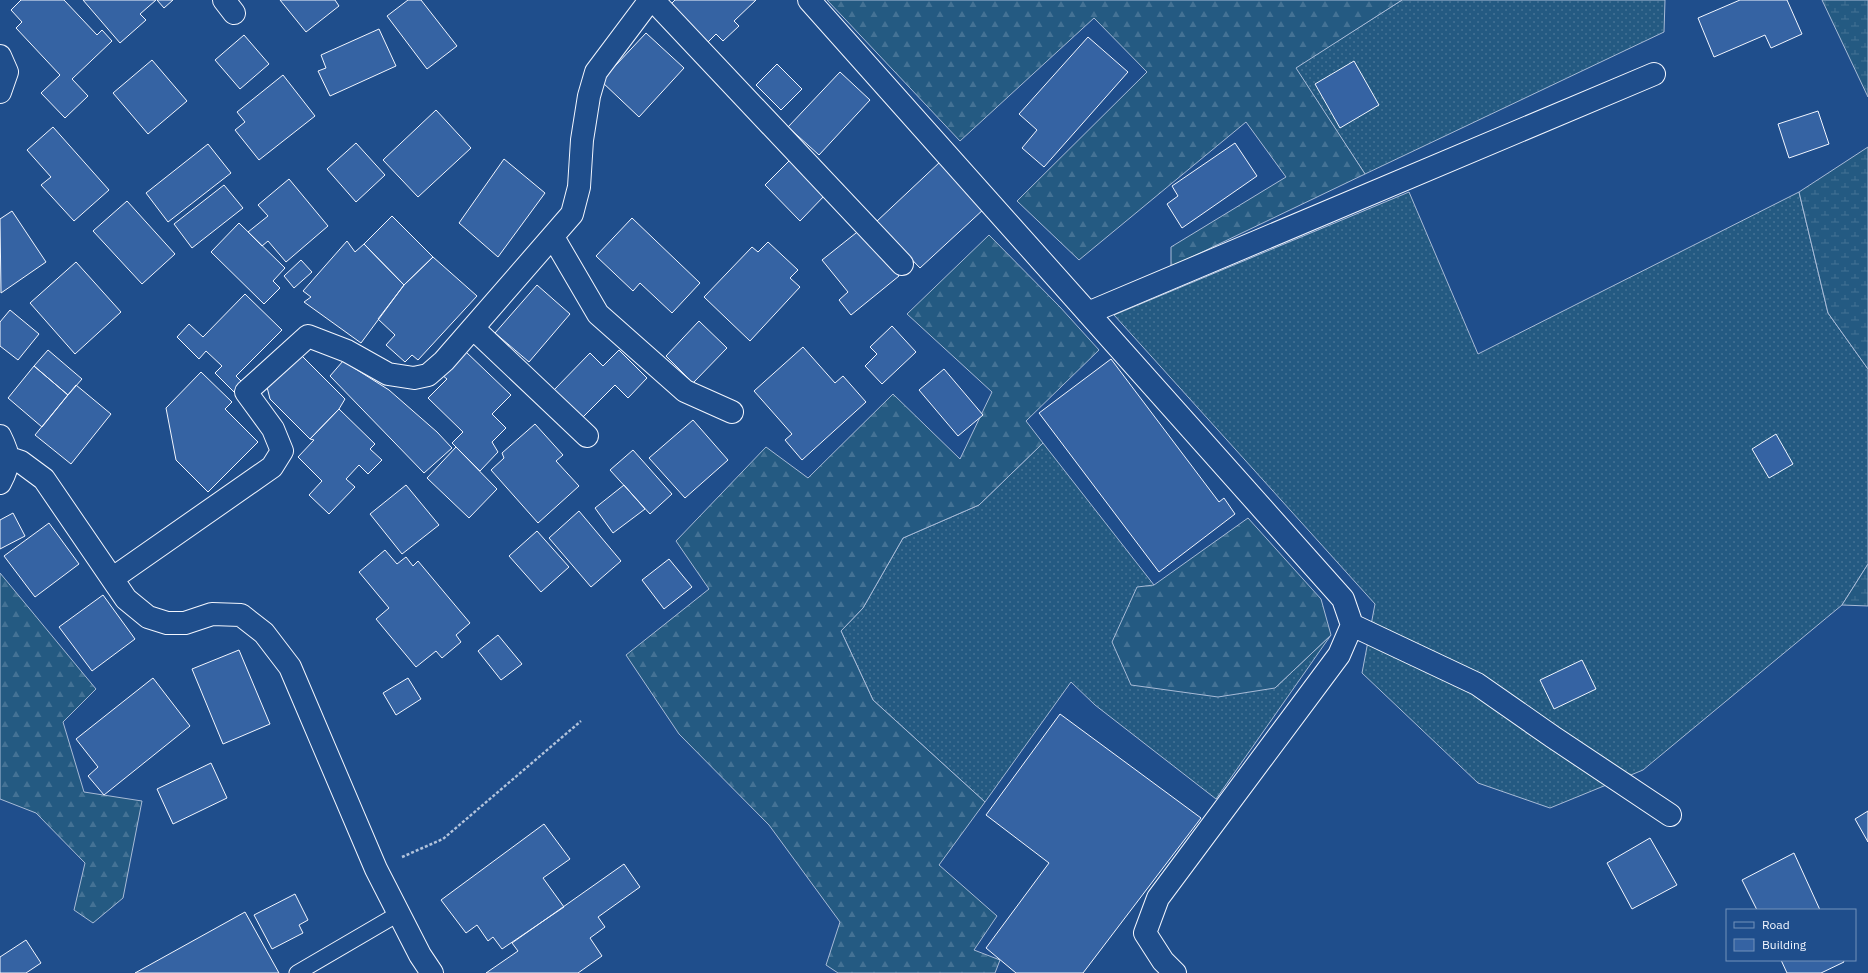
<svg xmlns="http://www.w3.org/2000/svg" width="1868" height="973" font-family="'IBM Plex Sans',sans-serif">
<style>
.grass{fill:url(#grass-dots);stroke:#a8bbd7}
.forest{fill:url(#forest-firs);stroke:#a8bbd7}
.wetland{fill:url(#wetland-marsh);stroke:#a8bbd7}
.building{fill:#3563a3;stroke:#f2f6ff}
.lines{fill:none;stroke-linecap:round;stroke-linejoin:round}
.lane-casing{stroke:#f2f6ff;stroke-width:17}
.street-casing{stroke:#f2f6ff;stroke-width:24}
.path{stroke:#b3c4dc;stroke-width:2.5;stroke-dasharray:3 2;stroke-linecap:butt}
.lane{stroke:#1f4e8c;stroke-width:15}
.street{stroke:#1f4e8c;stroke-width:22}
</style>
<defs>
<pattern id="grass-dots" width="8" height="8" patternUnits="userSpaceOnUse"><rect width="8" height="8" fill="#245a82"/><path d="M2 2h.1M6 6h.1" fill="none" stroke="#447295" stroke-width="1.8" stroke-linecap="round"/></pattern>
<pattern id="forest-firs" width="22" height="20" patternUnits="userSpaceOnUse"><rect width="22" height="20" fill="#245a82"/><path d="M5 1l3.5 6h-7zM16 11l3.5 6h-7z" fill="#447295"/></pattern>
<pattern id="wetland-marsh" width="20" height="14" patternUnits="userSpaceOnUse"><rect width="20" height="14" fill="#245a82"/><path d="M1 5h8M5 5V1M11 12h8M15 12V8" fill="none" stroke="#447295"/></pattern>
</defs>
<rect width="100%" height="100%" fill="#1f4e8c"/>
<!-- grass -->
<path class="grass" d="M1402,0H1665L1664,32L1365,174L1295,68Z
M1409,192L1478,354L1799,192L1828,313L1868,369V564L1842,605L1643,770L1550,808L1478,783L1362,673L1375,604L1114,315Z
M1043,443L1154,585L1275,688L1331,635L1216,799L1095,705L1071,682L985,802L873,700L841,631L863,608L903,538L979,505Z"/>
<!-- forest -->
<path class="forest" d="M827,0H1402L1296,68L1365,174L1171,267V247L1286,177L1246,122L1079,260L1017,201L1147,72L1094,18L960,141Z
M989,235L1060,307L1099,350L1026,421L1043,443L979,505L903,538L863,608L841,631L873,700L985,802L939,865L997,916L974,950L1000,960L995,973H838L826,965L840,922L769,825L679,734L626,655L709,589L676,541L766,447L808,478L893,394L960,459L992,392L907,314Z
M1248,518L1321,599L1331,635L1275,688L1218,697L1131,685L1112,642L1137,587L1154,585Z
M0,573L96,689L63,722L84,792L142,801L123,898L93,923L74,910L85,863L36,813L0,799Z"/>
<!-- wetland -->
<path class="wetland" d="M1822,0H1868V97Z
M1868,147V369L1828,313L1799,192Z
M1868,564V606L1842,605Z"/>
<!-- building -->
<path class="building" d="M21,0H64L97,35L102,30L112,41L72,79L88,96L65,118L41,93L60,75L16,28L22,22L11,10Z
M83,0H156L140,14L146,20L120,43Z
M157,0H173L164,8Z
M280,0H335L339,6L306,32Z
M408,0H421L457,46L427,69L387,16Z
M675,0H756L734,21L739,26L723,41L716,34L706,44L670,5Z
M1740,0H1787L1802,34L1771,48L1765,35L1714,57L1698,18Z
M379,29L396,66L330,96L318,71L326,68L321,55Z
M646,33L684,68L639,117L601,81Z
M244,35L269,64L240,89L215,60Z
M1088,37L1128,72L1044,167L1022,148L1037,130L1019,114Z
M152,60L187,101L148,134L113,93Z
M1354,61L1379,105L1340,128L1315,84Z
M777,64L802,89L781,110L756,85Z
M840,72L870,100L819,155L788,127Z
M283,75L315,116L259,160L235,130L245,122L237,112Z
M436,110L471,148L418,197L383,160Z
M1818,111L1829,144L1789,158L1778,124Z
M53,127L109,190L74,221L41,185L51,177L27,150Z
M356,143L385,175L356,202L327,169Z
M1235,143L1257,176L1182,228L1167,204L1178,196L1172,186Z
M208,144L231,173L168,222L146,193Z
M792,158L827,193L800,221L765,185Z
M504,159L545,193L498,257L459,223Z
M941,161L985,208L920,268L876,222Z
M289,179L328,226L286,262L268,241L262,246L248,232L268,216L258,205Z
M224,185L243,208L192,248L174,224Z
M127,201L175,254L142,284L93,231Z
M12,211L46,262L1,293L0,219Z
M392,216L433,257L404,285L364,244Z
M632,218L700,283L672,313L640,283L633,291L596,256Z
M239,223L285,268L273,281L280,288L264,304L211,252Z
M861,229L899,276L851,315L839,300L848,292L822,260Z
M347,241L355,252L364,244L404,285L361,343L304,302L311,297L303,291Z
M768,242L798,270L790,278L800,287L750,341L704,297L752,247L758,252Z
M433,257L477,296L418,360L412,355L405,362L386,345L395,335L378,319L404,285Z
M301,260L312,272L294,288L284,276Z
M76,262L121,312L75,354L30,303Z
M537,285L570,314L529,362L495,333Z
M245,294L282,330L236,376L244,384L235,393L215,373L222,366L206,351L199,359L177,337L189,324L203,337Z
M10,310L39,334L18,360L0,346V322Z
M699,321L727,348L693,383L666,356Z
M892,326L916,352L882,384L865,366L877,354L870,347Z
M803,347L835,383L843,376L866,402L802,460L785,440L792,434L754,391Z
M48,350L82,379L68,395L34,366Z
M619,350L647,378L628,398L615,385L581,419L553,391L590,353L603,366Z
M465,351L511,395L492,414L506,428L492,442L498,452L480,471L452,443L463,432L428,398L447,379L442,375Z
M300,354L345,399L339,409L310,439L270,399L267,387Z
M1111,359L1219,502L1224,498L1235,514L1159,572L1039,413Z
M343,361L389,390L437,432L452,448L424,473L330,376Z
M34,366L68,395L42,427L8,398Z
M944,369L983,415L958,436L919,390Z
M201,372L232,402L225,409L258,442L208,492L176,460L166,408Z
M76,385L111,414L71,464L35,435Z
M339,409L375,444L370,449L382,460L368,474L359,465L346,479L355,487L329,514L309,495L322,481L298,457L314,440L310,439Z
M693,420L728,460L685,498L649,458Z
M535,424L563,455L556,461L579,486L538,523L491,470L504,458L502,453Z
M1776,434L1793,464L1769,478L1752,449Z
M456,447L497,489L469,518L427,478Z
M633,450L672,494L650,514L610,470Z
M406,485L439,525L402,554L370,514Z
M624,485L645,509L613,533L595,508Z
M579,511L621,561L591,587L549,538Z
M13,513L25,536L0,549V520Z
M49,523L79,564L35,597L4,556Z
M537,531L569,567L541,592L509,556Z
M385,550L397,564L406,557L413,566L418,561L470,623L456,635L461,642L442,658L436,651L416,667L376,619L389,608L359,572Z
M669,559L692,587L664,609L642,580Z
M103,595L135,639L92,671L59,627Z
M498,635L522,664L501,680L478,651Z
M239,650L270,724L223,744L192,669Z
M1582,660L1596,689L1554,709L1540,680Z
M153,678L190,726L104,795L88,776L98,767L76,739Z
M408,678L421,699L396,715L383,693Z
M1060,714L1201,818L1083,973H1016L986,948L1049,863L986,815Z
M211,763L227,798L173,824L157,789Z
M1868,811V842L1855,819Z
M544,824L570,859L543,878L564,907L502,949L493,937L488,941L477,925L466,933L441,900Z
M1650,838L1677,885L1632,909L1607,863Z
M1794,853L1820,910H1757L1742,880Z
M624,864L640,887L598,917L605,927L590,938L602,956L578,973H486L518,951L512,943Z
M295,894L308,920L299,925L303,933L272,949L254,915Z
M245,912L279,973H135Z
M26,940L41,963L26,973H0V957Z
M1781,960H1843L1844,962L1821,973H1787Z"/>
<g class="lines">
<defs>
<path id="lane" d="M297,973L398,914"/>
<path id="street" d="M224,0L234,13
M653,0L902,264
M809,0L1343,599L1352,625L1339,655L1158,898L1145,933L1163,961L1175,973
M0,56L7,72L0,92
M553,237L598,314L685,391L732,412
M1088,313L1654,74
M473,328L587,436
M0,436C10,456 11,462 0,483
M9,458L21,462L44,479L126,599L148,617L167,623H185L212,614L241,615L264,633L290,667L376,869L420,955L432,973
M113,578L272,467L282,451L273,429L246,392L308,336L347,351L388,374L414,378L428,375L444,361L572,214L579,187L582,140L589,96L596,72L650,0
M1352,625L1477,684L1553,737L1670,815"/>
</defs>
<!-- lane casing -->
<use href="#lane" class="lane-casing"/>
<!-- street casing -->
<use href="#street" class="street-casing"/>
<!-- path -->
<path class="path" d="M402,857L443,839L581,721"/>
<!-- lane -->
<use href="#lane" class="lane"/>
<!-- street -->
<use href="#street" class="street"/>
</g>
<!-- legend -->
<rect x="1726" y="909" width="130" height="52" fill="#1f4e8c" stroke="#7391ba"/>
<rect x="1734" y="922" width="20" height="6" fill="#1f4e8c" stroke="#7391ba"/>
<text x="1762" y="929" font-size="12" fill="#f2f6ff">Road</text>
<rect x="1734" y="939" width="20" height="12" fill="#3563a3" stroke="#7391ba"/>
<text x="1762" y="949" font-size="12" fill="#f2f6ff">Building</text>
</svg>
